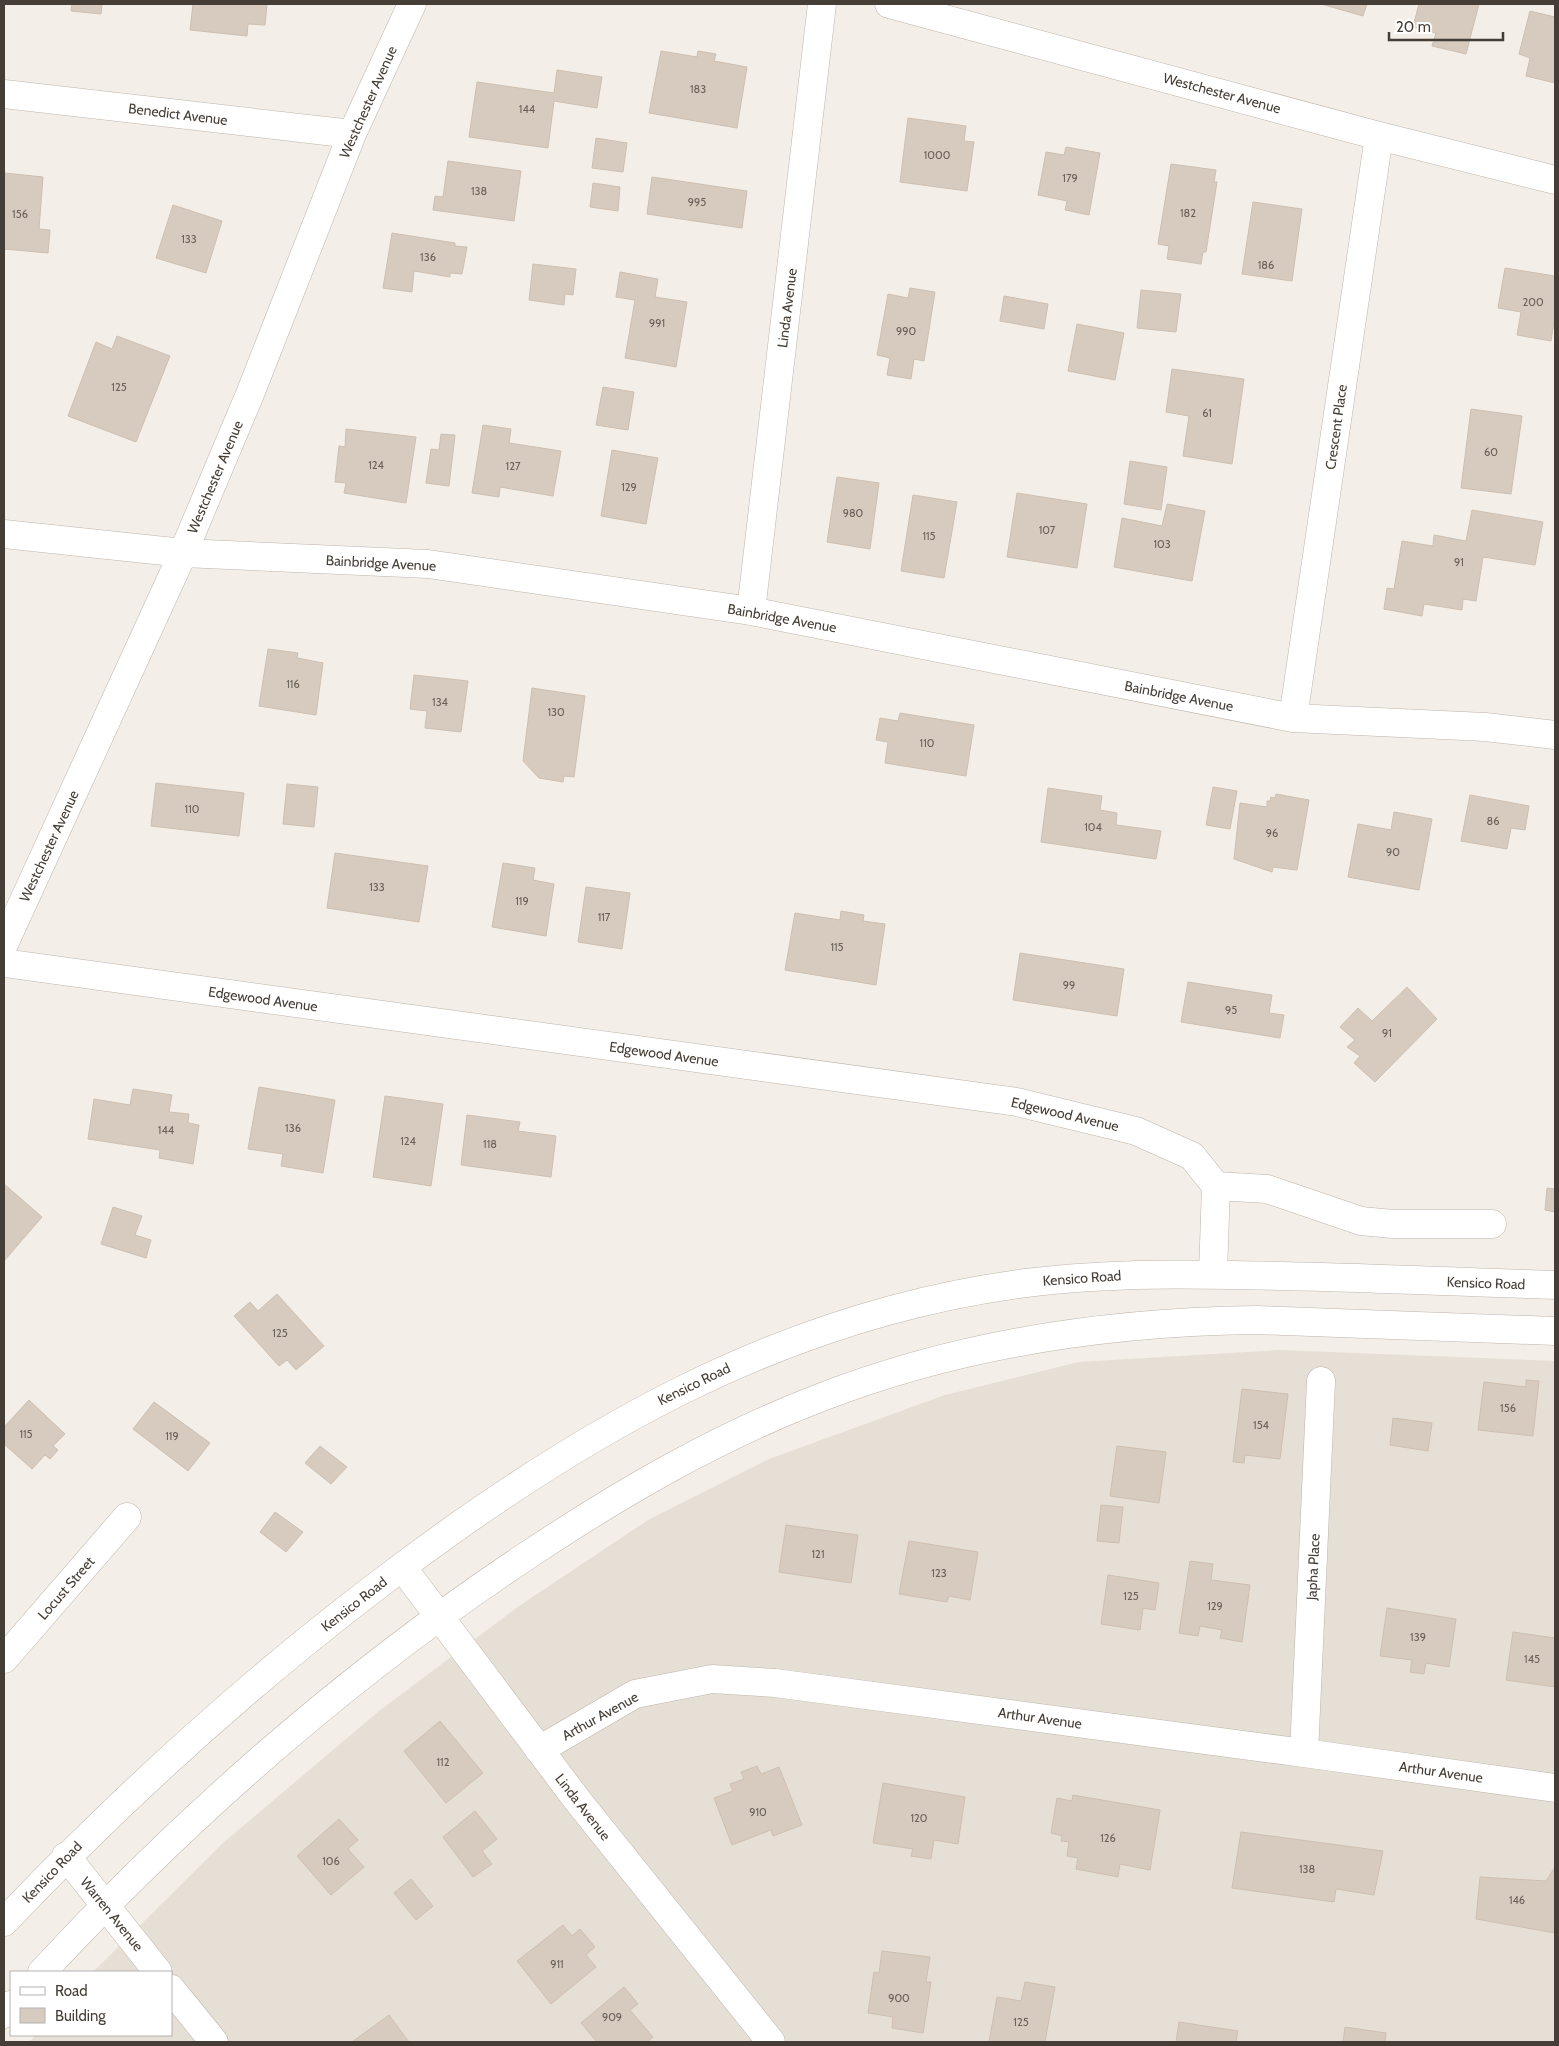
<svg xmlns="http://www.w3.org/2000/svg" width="1559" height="2046" font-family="Cabin,sans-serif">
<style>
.residential{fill:#e6dfd5}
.building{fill:#d7cbc0;stroke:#cebfb0}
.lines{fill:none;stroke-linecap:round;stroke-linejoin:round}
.minor-casing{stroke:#beb5aa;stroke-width:29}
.minor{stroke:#fff;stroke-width:28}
.labels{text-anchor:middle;stroke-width:5;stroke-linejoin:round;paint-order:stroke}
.number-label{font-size:11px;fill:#6a6158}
.street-label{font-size:14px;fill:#453e36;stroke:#fff}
</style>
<rect width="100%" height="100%" fill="#f3eee7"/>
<!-- residential -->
<path class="residential" d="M1279,1350L1555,1361V2042H29L36,2035H171V1972H93L223,1843L379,1711L519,1606L648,1520L769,1459L945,1395L1079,1362Z"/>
<!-- building -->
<path class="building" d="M72,4H102L101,14L71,11Z
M193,4H267L265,25L248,24L247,36L190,30Z
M1321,4H1367L1363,16Z
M1419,4H1479L1466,54L1432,46L1436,33L1413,27Z
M1530,11L1555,17V83L1526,76L1530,58L1519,54Z
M661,51L697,57L698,51L716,54L714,61L747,67L737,128L649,113Z
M557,70L602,77L597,108L554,101L548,148L469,137L477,82L554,93Z
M908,118L966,126L964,141L974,142L967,191L900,182Z
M596,138L627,143L623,172L592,168Z
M1066,147L1100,153L1089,215L1065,210L1067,201L1038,195L1046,152L1064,155Z
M448,161L521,171L514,221L433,210L435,196L443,197Z
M1171,164L1216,170L1214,182H1217L1206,252H1203L1201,264L1167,259L1169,246L1158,244Z
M4,173L43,177L39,229L50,230L48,253L4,249Z
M652,177L747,191L742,228L647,214Z
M593,183L620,187L618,211L590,207Z
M1253,202L1302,209L1292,281L1242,274Z
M173,205L222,221L206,273L156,258Z
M392,233L455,243V246L467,247L462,274L450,273V277L414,271L412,292L383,288Z
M533,264L576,269L573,295L565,294L564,305L529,300Z
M1505,268L1555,276V316L1551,341L1517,335L1521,312L1498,308Z
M620,272L658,279L655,297L687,302L676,367L625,358L635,300L616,297Z
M910,288L935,292L924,361L914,359L911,379L887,375L890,358L877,355L888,294L908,298Z
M1141,290L1181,294L1176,332L1137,328Z
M1004,296L1048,304L1044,329L1000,321Z
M1077,324L1124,333L1115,380L1068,371Z
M117,336L170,356L136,442L68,416L96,342L112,349Z
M1172,369L1244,379L1232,464L1183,456L1189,416L1166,412Z
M603,387L634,392L628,430L596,425Z
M1471,409L1522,416L1511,494L1461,488Z
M483,425L511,429L509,443L561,451L553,496L500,487L499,497L472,493Z
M346,429L416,437L406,503L344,493L346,483L335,482L339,446L345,447Z
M441,434L455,435L449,486L426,483L431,449L439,450Z
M612,450L658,458L646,524L601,516Z
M1130,461L1167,467L1161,510L1124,504Z
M837,477L879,483L870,549L827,542Z
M1017,493L1087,504L1077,568L1007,557Z
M913,495L957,502L944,578L901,571Z
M1167,504L1205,511L1192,581L1114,567L1122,518L1162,526Z
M1472,510L1543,522L1535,565L1483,557L1476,601L1463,599L1462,610L1424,604L1422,616L1384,609L1387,588L1394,589L1402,541L1433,546L1434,535L1466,541Z
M268,649L298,653L297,658L323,663L316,715L259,706Z
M414,675L468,681L461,732L425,728L427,711L410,709Z
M532,688L585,696L574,777L564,776L563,782L539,778L523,761Z
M900,713L974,725L966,776L885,763L888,742L876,740L880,718L898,721Z
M156,783L244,793L239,836L151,826Z
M287,784L318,787L314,827L283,824Z
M1213,787L1237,791L1230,829L1206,825Z
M1048,788L1102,796L1100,810L1117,813L1116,825L1161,831L1156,859L1041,842Z
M1276,794L1309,800L1297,870L1273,867L1272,872L1234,859L1240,803L1267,807V801H1270L1271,797L1275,798Z
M1470,795L1529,806L1525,830L1511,828L1507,849L1461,841Z
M1394,812L1432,819L1419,890L1348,877L1358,824L1391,830Z
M335,853L428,866L419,922L327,908Z
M503,863L535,868L533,880L554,884L546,936L492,927Z
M586,887L630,893L622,949L578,942Z
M841,911L864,915L863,921L885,924L876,985L785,970L795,913L840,920Z
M1020,953L1124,969L1117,1016L1013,1000Z
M1188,982L1272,995L1269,1013L1284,1015L1280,1038L1181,1022Z
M1407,987L1437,1019L1375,1082L1354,1063L1360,1056L1347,1047L1355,1040L1340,1027L1358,1008L1372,1021Z
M259,1087L335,1100L323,1173L281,1166L283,1154L248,1149Z
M133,1089L172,1095L169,1112L189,1114L188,1123L199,1125L193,1164L159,1158L160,1150L88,1139L94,1099L130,1105Z
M385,1096L443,1104L431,1186L373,1177Z
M467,1115L520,1122L518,1131L556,1136L551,1177L461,1165Z
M4,1184L42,1217L4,1261Z
M1547,1188L1555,1189V1212L1545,1210Z
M113,1207L142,1216L135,1235L151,1240L146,1258L101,1244Z
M277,1294L324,1346L296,1370L287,1360L279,1366L234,1316L250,1302L258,1311Z
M1526,1380L1539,1381L1533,1436L1478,1430L1484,1382L1526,1387Z
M1242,1389L1288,1394L1280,1459L1245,1455L1244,1463L1233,1462Z
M29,1400L65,1434L53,1446L58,1450L50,1459L45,1455L32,1469L4,1444V1427Z
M154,1402L210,1443L188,1471L133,1429Z
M1393,1418L1432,1423L1428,1451L1390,1445Z
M320,1446L347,1467L331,1484L305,1463Z
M1117,1446L1166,1452L1159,1503L1110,1496Z
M1101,1505L1123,1507L1119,1543L1097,1541Z
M275,1512L303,1532L286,1552L260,1532Z
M786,1525L858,1535L851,1583L779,1572Z
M909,1541L978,1552L970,1600L949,1596L947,1602L899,1594Z
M1190,1561L1213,1564L1211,1580L1250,1585L1242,1642L1220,1638L1222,1630L1200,1626L1198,1636L1179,1633Z
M1108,1575L1159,1583L1155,1610L1143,1608L1140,1630L1101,1624Z
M1387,1608L1456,1619L1449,1667L1426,1663L1424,1674L1410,1672L1412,1660L1380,1656Z
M1513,1632L1555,1638V1687L1506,1680Z
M440,1721L483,1773L446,1803L404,1751Z
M757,1766L761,1774L779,1767L802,1825L773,1836L771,1830L732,1845L714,1798L733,1791L730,1784L744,1779L741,1772Z
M883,1783L965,1797L958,1844L934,1840L931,1859L911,1856L913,1849L873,1843Z
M1073,1795L1160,1810L1150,1870L1120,1864L1118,1877L1076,1869L1078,1858L1067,1856L1069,1842L1061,1841L1062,1836L1051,1833L1057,1798L1072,1801Z
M475,1811L497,1839L482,1851L492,1864L473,1877L443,1837Z
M339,1819L358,1840L348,1849L364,1867L331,1895L297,1856Z
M1241,1832L1383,1851L1374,1895L1336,1889L1334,1902L1232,1888Z
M1555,1867V1933L1476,1919L1480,1877L1546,1881Z
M411,1879L433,1906L416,1920L394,1893Z
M563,1925L572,1936L580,1929L595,1947L586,1955L596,1967L551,2004L517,1961Z
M882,1951L930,1957L926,1982H931L923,2033L892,2028L893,2017L868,2013L874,1972L879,1973Z
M1025,1982L1055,1987L1045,2042H989L997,1997L1021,2001Z
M624,1987L638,2004L630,2010L653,2037L647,2042H597L581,2023Z
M389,2015L409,2042H352Z
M1179,2022L1238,2031L1236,2042H1176Z
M1345,2027L1386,2033L1385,2042H1343Z"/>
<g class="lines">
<defs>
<path id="minor" d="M889,4L1379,136L1555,180
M4,94L352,134
M4,534L183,553L428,564L751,611L1293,718L1485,727L1555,735
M751,611L822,4
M1293,718L1379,136
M4,944L183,553L250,394L352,134L412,4
M4,963L1017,1102L1136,1131L1192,1156L1216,1186L1213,1274
M1216,1186L1267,1189L1361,1221L1393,1224H1492
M402,1567L578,1801L771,2042
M4,1659L127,1517
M539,1750L635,1694L712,1679L775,1683L1304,1753L1555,1788
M1304,1753L1321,1381
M66,1856L158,1972
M4,1922C120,1800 244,1687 378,1585C573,1436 778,1315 1026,1283C1111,1272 1196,1274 1282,1276C1373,1278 1464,1282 1555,1285
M42,1972C187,1816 350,1673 528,1555C621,1493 717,1437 822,1397C959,1344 1109,1322 1255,1320L1555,1331
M171,1989L214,2042
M4,2014L11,2005"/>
</defs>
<!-- minor casing -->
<use href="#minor" class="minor-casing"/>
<!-- minor -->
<use href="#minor" class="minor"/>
</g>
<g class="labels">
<!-- number labels -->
<g class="number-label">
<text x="698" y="93">183</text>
<text x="527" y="113">144</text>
<text x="937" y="159">1000</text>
<text x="1070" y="182">179</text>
<text x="479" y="195">138</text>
<text x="697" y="206">995</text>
<text x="1188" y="217">182</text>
<text x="20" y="218">156</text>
<text x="189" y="243">133</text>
<text x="428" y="261">136</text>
<text x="1266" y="269">186</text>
<text x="1533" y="306">200</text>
<text x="657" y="327">991</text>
<text x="906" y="335">990</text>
<text x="119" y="391">125</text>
<text x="1207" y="417">61</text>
<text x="1491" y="456">60</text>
<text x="376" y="469">124</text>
<text x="513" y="470">127</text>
<text x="629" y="491">129</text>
<text x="853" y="517">980</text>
<text x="1047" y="534">107</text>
<text x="929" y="540">115</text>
<text x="1162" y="548">103</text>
<text x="1459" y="566">91</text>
<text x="293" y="688">116</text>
<text x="440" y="706">134</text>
<text x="556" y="716">130</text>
<text x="927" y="747">110</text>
<text x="192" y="813">110</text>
<text x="1493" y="825">86</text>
<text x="1093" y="831">104</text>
<text x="1272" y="837">96</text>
<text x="1393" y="856">90</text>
<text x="377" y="891">133</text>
<text x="522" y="905">119</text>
<text x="604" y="921">117</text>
<text x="837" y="951">115</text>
<text x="1069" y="989">99</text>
<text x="1231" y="1014">95</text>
<text x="1387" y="1037">91</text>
<text x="293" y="1132">136</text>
<text x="166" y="1134">144</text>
<text x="408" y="1145">124</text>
<text x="490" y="1148">118</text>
<text x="280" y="1337">125</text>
<text x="1508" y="1412">156</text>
<text x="1261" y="1429">154</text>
<text x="26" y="1438">115</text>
<text x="172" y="1440">119</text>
<text x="818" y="1558">121</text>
<text x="939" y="1577">123</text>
<text x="1131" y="1600">125</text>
<text x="1215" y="1610">129</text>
<text x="1418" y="1641">139</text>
<text x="1532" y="1663">145</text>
<text x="443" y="1766">112</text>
<text x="758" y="1816">910</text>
<text x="919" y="1822">120</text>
<text x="1108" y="1842">126</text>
<text x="331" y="1865">106</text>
<text x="1307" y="1873">138</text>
<text x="1517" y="1904">146</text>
<text x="557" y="1968">911</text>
<text x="899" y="2002">900</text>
<text x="612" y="2021">909</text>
<text x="1021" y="2026">125</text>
</g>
<!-- street labels -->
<g class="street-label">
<text transform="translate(1222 93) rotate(15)" y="5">Westchester Avenue</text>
<text transform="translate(368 102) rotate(-66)" y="5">Westchester Avenue</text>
<text transform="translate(178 114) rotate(7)" y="5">Benedict Avenue</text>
<text transform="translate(787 308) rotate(-83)" y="5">Linda Avenue</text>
<text transform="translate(1336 427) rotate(-82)" y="5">Crescent Place</text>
<text transform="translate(215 477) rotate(-67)" y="5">Westchester Avenue</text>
<text transform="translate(381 563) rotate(3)" y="5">Bainbridge Avenue</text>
<text transform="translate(782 618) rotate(10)" y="5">Bainbridge Avenue</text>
<text transform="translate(1179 696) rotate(11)" y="5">Bainbridge Avenue</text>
<text transform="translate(49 846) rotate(-65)" y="5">Westchester Avenue</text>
<text transform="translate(263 999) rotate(8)" y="5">Edgewood Avenue</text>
<text transform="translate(664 1054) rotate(8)" y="5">Edgewood Avenue</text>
<text transform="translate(1065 1114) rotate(13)" y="5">Edgewood Avenue</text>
<text transform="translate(1082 1278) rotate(-4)" y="5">Kensico Road</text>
<text transform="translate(1486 1283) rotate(2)" y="5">Kensico Road</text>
<text transform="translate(694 1384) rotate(-26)" y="5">Kensico Road</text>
<text transform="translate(1313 1567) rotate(-87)" y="5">Japha Place</text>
<text transform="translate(66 1588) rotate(-49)" y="5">Locust Street</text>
<text transform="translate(354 1604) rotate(-38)" y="5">Kensico Road</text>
<text transform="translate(600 1716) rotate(-29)" y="5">Arthur Avenue</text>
<text transform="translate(1040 1718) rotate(8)" y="5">Arthur Avenue</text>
<text transform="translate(1441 1772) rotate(8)" y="5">Arthur Avenue</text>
<text transform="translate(583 1807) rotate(52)" y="5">Linda Avenue</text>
<text transform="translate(52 1872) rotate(-46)" y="5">Kensico Road</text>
<text transform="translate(112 1914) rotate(51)" y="5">Warren Avenue</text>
</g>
</g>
<!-- border -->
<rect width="1559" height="2046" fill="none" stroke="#453e36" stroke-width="10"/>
<!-- legend -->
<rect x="10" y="1971" width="162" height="65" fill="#ffffff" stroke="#b5b2af"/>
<rect x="20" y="1987" width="25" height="8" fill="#ffffff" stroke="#b5b2af"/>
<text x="55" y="1996" font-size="15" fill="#453e36">Road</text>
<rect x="20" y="2008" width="25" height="15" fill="#d7cbc0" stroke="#b5b2af"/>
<text x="55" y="2021" font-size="15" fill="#453e36">Building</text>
<!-- scale -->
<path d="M1389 32v8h114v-8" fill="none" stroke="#453e36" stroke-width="2.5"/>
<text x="1396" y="32" font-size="15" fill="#453e36" stroke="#ffffff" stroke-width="4" paint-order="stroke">20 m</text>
</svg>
